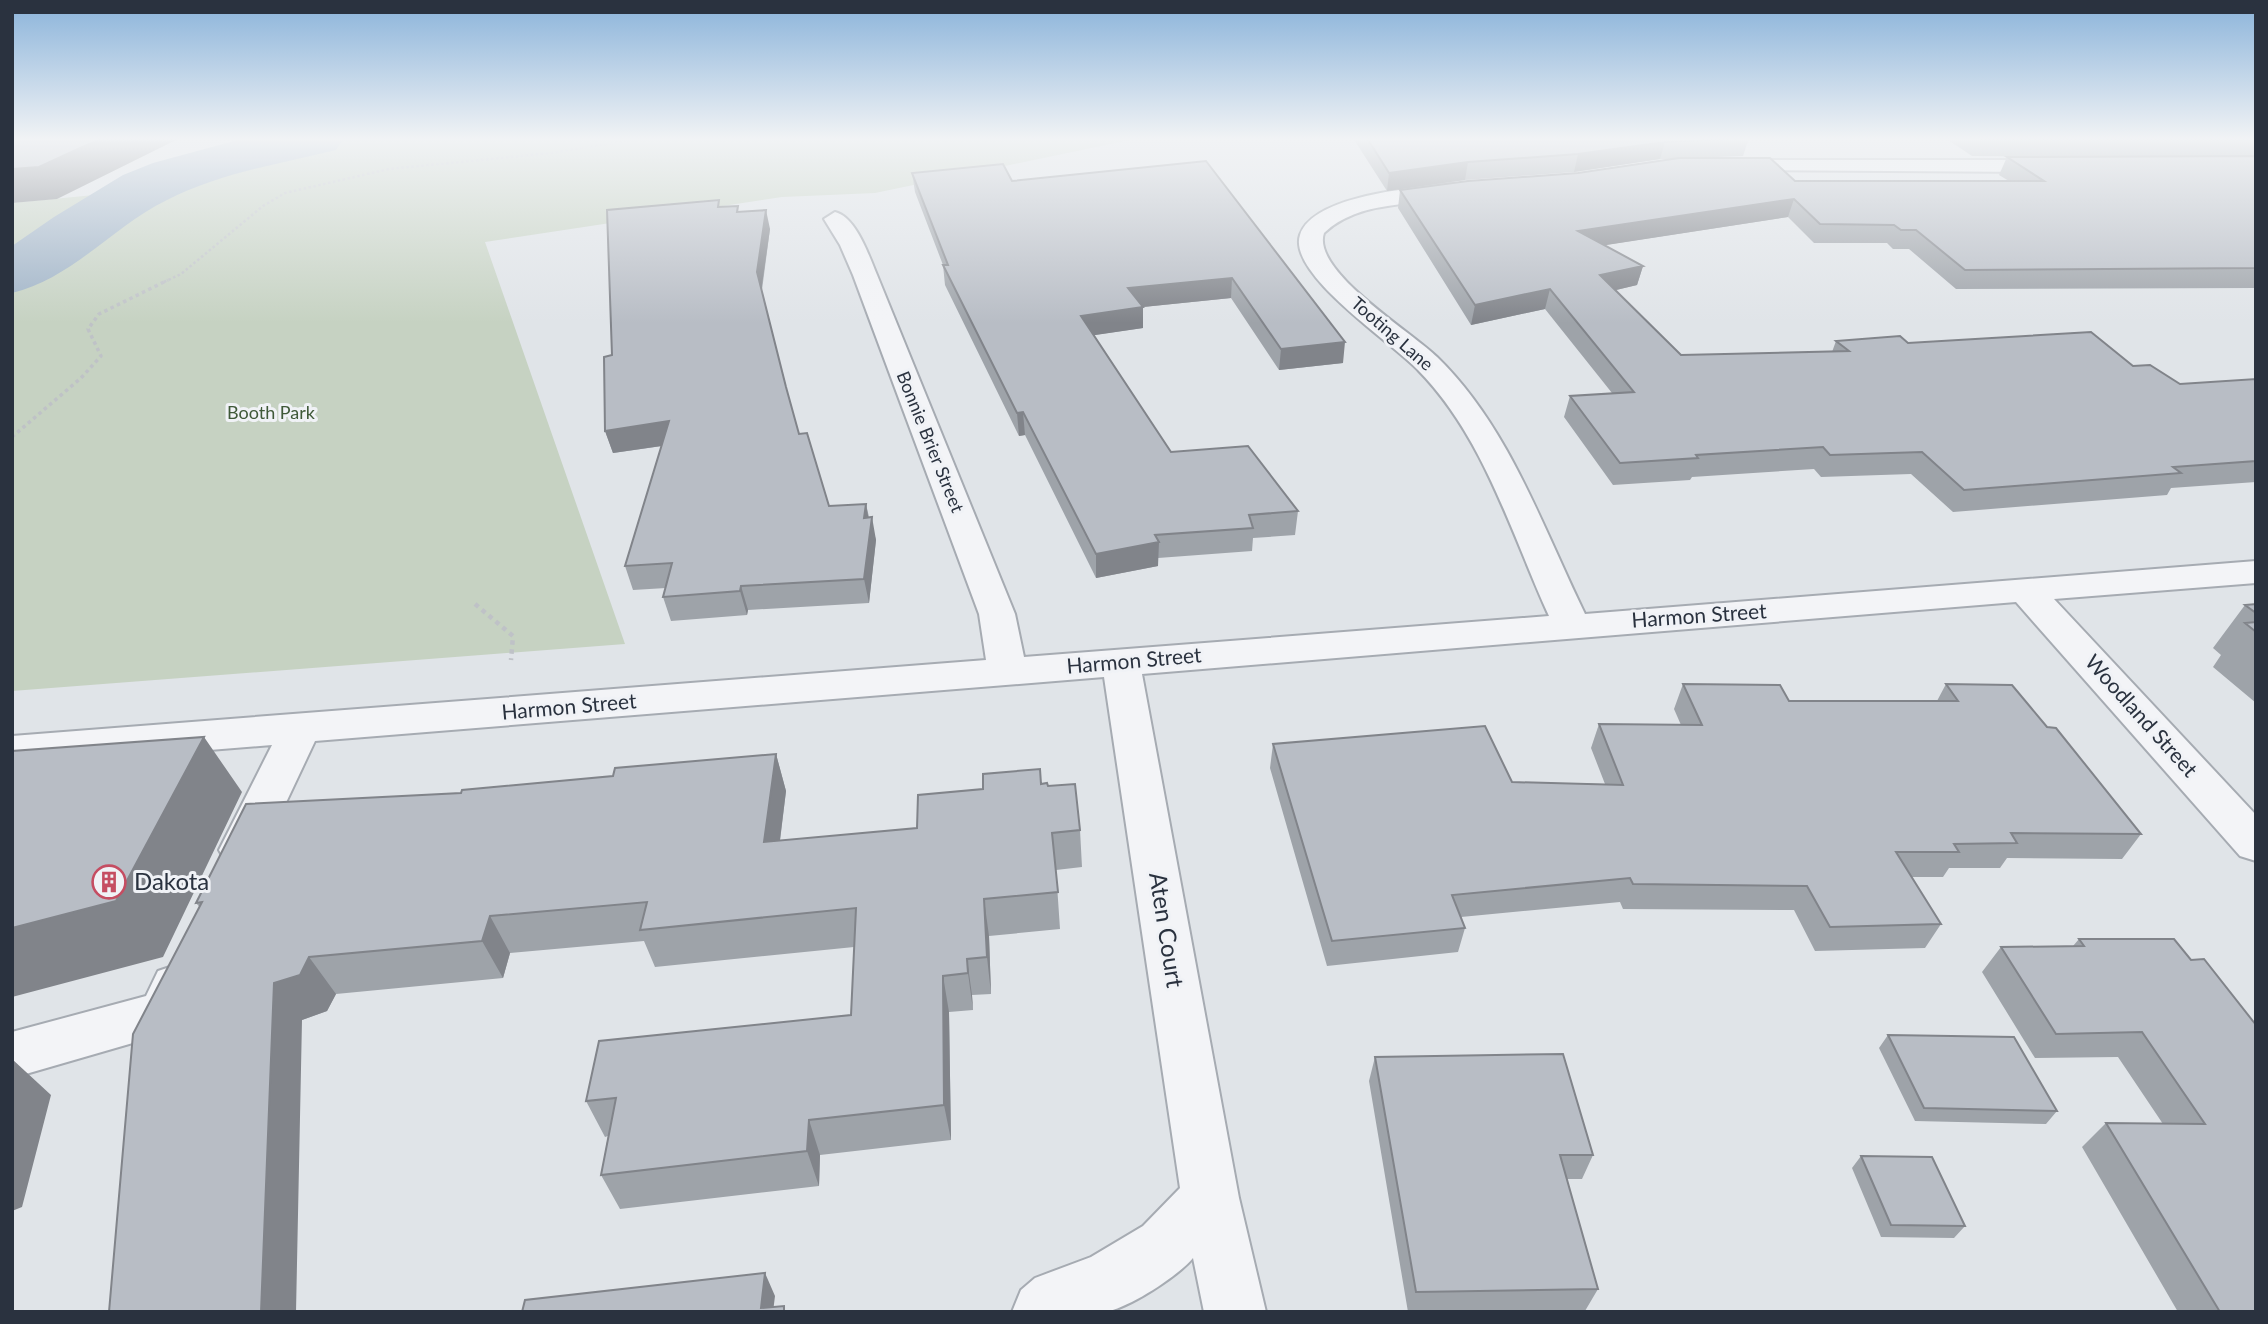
<svg xmlns="http://www.w3.org/2000/svg" width="2268" height="1324" font-family="Lato,sans-serif">
<style>
.green{fill:#c6d2c2}
.lines{fill:none;stroke-linecap:round;stroke-linejoin:round}
.river{fill:#9eb2c6;fill-rule:evenodd}
.minor-casing{stroke:#a6abb2;stroke-width:4}
.path-far2{stroke:#bfc2c7;stroke-width:2.5;stroke-dasharray:2.5 2.5;stroke-linecap:butt}
.path-far1{stroke:#bfc2c7;stroke-width:3.5;stroke-dasharray:3.5 3.5;stroke-linecap:butt}
.path{stroke:#bfc2c7;stroke-width:4.5;stroke-dasharray:4.5 4.5;stroke-linecap:butt}
.minor{fill:#f3f4f7;fill-rule:evenodd}
.wall{fill:#9ea3a9}
.shaded-wall{fill:#81848a}
.building{fill:#b8bdc5;stroke:#81848a;stroke-width:2}
.labels{text-anchor:middle;stroke-width:6;stroke-linejoin:round;paint-order:stroke}
.far-street-label{font-size:18px;fill:#2a323f;stroke:#f0f2f6}
.far-park-label{font-size:18px;fill:#3f5938;stroke:#f0f2f6}
.street-label{font-size:21px;fill:#2a323f;stroke:#f0f2f6}
.near-poi-label{font-size:24px;fill:#2a323f;stroke:#f0f2f6;text-anchor:start}
.near-street-label{font-size:24px;fill:#2a323f;stroke:#f0f2f6}
</style>
<rect width="100%" height="100%" fill="#e0e4e8"/>
<!-- green -->
<path class="green" d="M254,138H1139L875,193L782,197L485,242L625,644L12,691V203L125,192L147,180L253,150Z"/>
<g class="lines">
<!-- river -->
<path class="river" d="M245,138H344L336,150C279,164 220,173 167,200C112,227 73,278 12,293V246L54,217L123,175L153,163Z"/>
<defs>
<path id="minor" d="M1726,160H2054L2064,166L2054,172L1719,170L1716,166L1719,162Z
M1450,184L1458,186L1461,191L1458,196C1413,207 1360,199 1324,233C1311,271 1412,332 1437,357C1509,427 1542,526 1585,614L2256,561V583L2054,599L2256,815V861L2240,856L2016,602L1142,674L1239,1198L1266,1312H1204L1193,1258C1178,1276 1129,1308 1105,1312C1076,1316 1042,1312 1012,1312L1021,1290L1035,1278L1091,1257L1143,1226L1180,1188L1104,677L315,741L258,862L242,867L226,862L219,850L272,745L12,766V736L986,660L979,614L853,275L840,245L824,219L835,212C856,217 869,256 877,275L1015,614L1024,657L1549,616C1511,533 1484,437 1418,370C1393,343 1287,274 1300,235C1313,195 1414,188 1450,184Z
M176,965L194,971L201,986L181,1029L12,1078V1032L146,996L158,971Z"/>
</defs>
<!-- minor casing -->
<use href="#minor" class="minor-casing"/>
<!-- path-far2 -->
<path class="path-far2" d="M164,282L181,274L263,206L285,193L389,169L552,153L643,138"/>
<!-- path-far1 -->
<path class="path-far1" d="M12,437L81,378L101,356L88,329L99,314L168,280"/>
<!-- path -->
<path class="path" d="M475,604L513,636L511,660"/>
<!-- minor -->
<use href="#minor" class="minor"/>
</g>
<!-- wall -->
<path class="wall" d="M1353,138H1749L1743,156L1690,158L1795,181H2009L1999,175L2007,157H2081L1972,156L1945,138H2256V288L1956,289L1909,249H1893L1887,243H1814L1788,217L1605,245L1643,266L1637,285L1616,290L1681,355L1832,352L1836,341L1908,343L2133,366L2180,384L2256,379V482L2171,488L2167,495L1953,512L1911,474L1821,477L1814,469L1692,477L1690,480L1613,485L1564,417L1570,396L1612,393L1545,309L1471,325L1398,208L1400,190L1578,173L1675,159H1660L1574,172L1465,180L1387,191Z
M1206,161L1343,363L1279,370L1231,298L1143,307V328L1094,335L1171,452L1298,511L1295,535L1253,538L1252,551L1158,558V566L1096,578L1025,435L1019,436L945,285L943,265L915,192L912,173L1012,181Z
M721,207L739,212L770,229L762,290L786,387L799,434L829,506L866,504L869,517L876,540L869,603L748,610L747,615L671,621L663,597L666,588L633,590L625,566L662,446L613,453L605,431L612,355Z
M2256,604V703L2213,667L2221,655L2213,648L2245,605Z
M1683,684L1789,701H1937L1946,684L2047,727L2141,834L2122,859L2007,858L2000,868H1949L1943,877H1911L1941,924L1925,948L1815,951L1794,910L1623,909L1620,902L1461,917L1465,928L1458,952L1327,966L1270,768L1273,744L1512,782L1605,784L1591,748L1599,724L1681,725L1674,709Z
M776,754L786,791L780,841L917,828L1041,784L1048,786L1080,830L1082,867L1056,870L1060,929L989,936L991,994L972,995L973,1010L949,1012L951,1140L820,1155L819,1186L620,1209L601,1175L608,1136L605,1137L586,1101L851,1015L854,947L655,967L644,941L510,953L503,978L336,994L327,1011L302,1020L196,903L461,793L613,776Z
M2079,939H2174L2256,1312H2178L2082,1147L2106,1123L2163,1124L2118,1057L2035,1058L1982,972L2001,947L2073,946Z
M1888,1035L2057,1111L2046,1124L1915,1121L1879,1048Z
M1375,1057L1593,1155L1582,1179H1566L1598,1289L1585,1311L1408,1312L1369,1081Z
M1861,1156L1965,1226L1954,1238L1881,1237L1852,1168Z"/>
<!-- shaded-wall -->
<path class="shaded-wall" d="M102,138H180L57,199L12,203V169Z
M1665,142L1660,159L1574,172L1578,154Z
M1468,162L1465,180L1387,191L1389,173Z
M1794,199L1788,217L1574,250L1578,231Z
M766,210L770,229L761,292L757,272Z
M1643,266L1637,285L1595,295L1600,275Z
M1232,278L1231,298L1143,307V328L1082,337L1081,316L1128,288Z
M1550,289L1545,309L1471,325L1475,305Z
M1345,342L1343,363L1279,370L1281,349Z
M1023,412L1025,435L1019,436L1017,413Z
M669,421L675,444L613,453L605,431Z
M866,504L870,527L864,518Z
M872,517L876,540L869,603L864,579Z
M1159,542L1158,566L1096,578V554Z
M741,586L748,610L747,615L740,591Z
M204,737L242,792L163,957L12,997V928Z
M776,754L786,791L775,879L764,842Z
M984,899L989,936L991,994L987,957Z
M490,916L510,953L503,978L482,941Z
M309,957L336,994L327,1011L302,1020L296,1312H261L274,983Z
M967,959L972,995L973,1010L968,973Z
M943,976L949,1012L951,1140L944,1105Z
M12,1059L51,1095L22,1207L12,1211Z
M809,1120L820,1155L819,1186L807,1151Z
M765,1273L775,1296L773,1312L761,1308Z"/>
<!-- building -->
<path class="building" d="M12,138H102L39,167L12,169Z
M1367,138H1749L1665,142L1578,154L1468,162L1389,173Z
M1978,138H2256V140L1980,139Z
M2256,156V268L1965,270L1916,230H1901L1894,225L1820,224L1794,199L1578,231L1643,266L1600,275L1681,355L1849,351L1836,341L1900,336L1908,343L2091,332L2133,366L2150,365L2180,384L2256,379V461L2173,467L2181,473L1964,490L1922,452L1830,455L1823,447L1696,455L1698,458L1620,463L1570,396L1634,392L1550,289L1475,305L1400,190L1468,181L1578,173L1679,158H1770L1795,181H2044L2007,157Z
M1206,161L1345,342L1281,349L1232,278L1128,288L1143,307L1081,316L1171,452L1248,446L1298,511L1249,515L1253,528L1155,535L1159,542L1096,554L1023,412L1017,413L943,265H948L912,173L1003,164L1012,181Z
M719,200L718,207L738,206L737,212L766,210L757,272L786,387L799,434L807,433L829,506L866,504L864,518L872,517L864,579L741,586L740,591L663,597L672,563L625,566L669,421L605,431L604,357L612,355L607,210Z
M2256,604V613L2245,605Z
M2256,622V632L2245,623Z
M1683,684L1780,685L1789,701H1958L1946,684L2012,685L2047,727L2056,728L2141,834L2011,833L2017,843L1954,844L1959,852H1896L1941,924L1830,927L1807,886L1633,884L1630,878L1452,895L1465,928L1332,941L1273,744L1485,726L1512,782L1623,785L1599,724L1702,725Z
M204,737L116,901L12,928V751Z
M776,754L764,842L917,828L918,795L983,789V774L1040,769L1041,784L1047,783L1048,786L1075,784L1080,830L1052,833L1058,892L984,899L987,957L967,959L968,973L943,976L944,1105L809,1120L807,1151L601,1175L616,1098L586,1101L599,1041L851,1015L856,908L640,930L647,902L490,916L482,941L309,957L300,975L274,983L261,1312H109L133,1034L202,902L196,903L246,804L461,793L462,790L613,776L615,768Z
M2079,939H2174L2191,960L2204,959L2256,1025V1312H2220L2106,1123L2205,1124L2142,1032L2056,1034L2001,947L2084,946Z
M1888,1035L2014,1037L2057,1111L1924,1108Z
M1563,1054L1593,1155H1560L1598,1289L1416,1292L1375,1057Z
M1861,1156L1932,1157L1965,1226L1891,1225Z
M765,1273L761,1308L784,1306V1312H522L525,1300Z"/>
<!-- sky -->
<linearGradient id="sky" x2="0" y2="1"><stop stop-color="#8ab3da"/><stop offset="0.43" stop-color="#f1f3f5"/><stop offset="1" stop-color="#f1f3f5" stop-opacity="0"/></linearGradient>
<rect width="2268" height="323" fill="url(#sky)"/>
<!-- icons -->
<defs>
<symbol id="building-ring" viewBox="-11 -11 22 22"><circle r="9.5" fill="#f0f2f6" stroke="#c54d62" stroke-width="1.5"/><path d="M-4-6H4V6H1V3H-1V6H-4ZM-2.5-4.3h1.7v1.8h-1.7ZM.8-4.3h1.7v1.8H.8ZM-2.5-1h1.7V.8h-1.7ZM.8-1h1.7V.8H.8Z" fill="#c54d62"/></symbol>
</defs>
<g fill-rule="evenodd">
<use href="#building-ring" x="90" y="863" width="38" height="38"/>
</g>
<g class="labels">
<!-- far-street labels -->
<g class="far-street-label">
<text transform="translate(1392 334) rotate(41)" y="6">Tooting Lane</text>
<text transform="translate(930 442) rotate(68)" y="6">Bonnie Brier Street</text>
</g>
<!-- far-park labels -->
<g class="far-park-label">
<text x="271" y="419">Booth Park</text>
</g>
<!-- street labels -->
<g class="street-label">
<text transform="translate(1699 616) rotate(-4)" y="7">Harmon Street</text>
<text transform="translate(1134 661) rotate(-5)" y="7">Harmon Street</text>
<text transform="translate(569 707) rotate(-5)" y="7">Harmon Street</text>
<text transform="translate(2141 716) rotate(48)" y="7">Woodland Street</text>
</g>
<!-- near-poi labels -->
<g class="near-poi-label">
<text x="134" y="890">Dakota</text>
</g>
<!-- near-street labels -->
<g class="near-street-label">
<text transform="translate(1166 930) rotate(81)" y="8">Aten Court</text>
</g>
</g>
<!-- border -->
<rect width="2268" height="1324" fill="none" stroke="#2a323f" stroke-width="28"/>
</svg>
